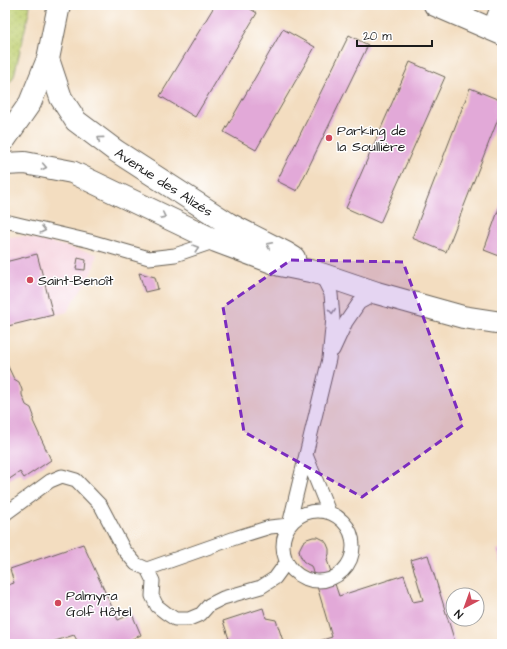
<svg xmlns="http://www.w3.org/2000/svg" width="507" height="649" font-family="'Architects Daughter',sans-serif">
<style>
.built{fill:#f5cfdb}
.grass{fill:url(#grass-dots);stroke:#6e7647}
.building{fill:#e2a9d8}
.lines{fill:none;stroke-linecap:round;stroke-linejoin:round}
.service-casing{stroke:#676055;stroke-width:15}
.minor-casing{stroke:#676055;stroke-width:24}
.tertiary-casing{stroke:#676055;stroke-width:24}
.service{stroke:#fff;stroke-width:13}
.minor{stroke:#fff;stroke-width:22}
.tertiary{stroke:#fff;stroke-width:22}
.oneway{stroke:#999}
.marked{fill:#7b2cbf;fill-opacity:0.2;stroke:#7b2cbf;stroke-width:3;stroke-dasharray:8 5;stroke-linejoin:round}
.poi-dot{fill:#d1495b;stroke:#fff;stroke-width:1.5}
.labels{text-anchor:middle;stroke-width:3;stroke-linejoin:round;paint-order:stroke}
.poi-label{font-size:14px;fill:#1c1c1c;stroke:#fff;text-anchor:start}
.street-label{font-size:14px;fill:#1c1c1c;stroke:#fff}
</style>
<defs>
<pattern id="grass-dots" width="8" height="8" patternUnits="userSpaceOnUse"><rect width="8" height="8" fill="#c0d072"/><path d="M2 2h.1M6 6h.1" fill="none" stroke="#a4b262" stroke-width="1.8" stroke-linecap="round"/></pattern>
</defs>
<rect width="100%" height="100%" fill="#fff"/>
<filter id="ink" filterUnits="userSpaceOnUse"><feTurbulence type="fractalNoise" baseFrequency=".025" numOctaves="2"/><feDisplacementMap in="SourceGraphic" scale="8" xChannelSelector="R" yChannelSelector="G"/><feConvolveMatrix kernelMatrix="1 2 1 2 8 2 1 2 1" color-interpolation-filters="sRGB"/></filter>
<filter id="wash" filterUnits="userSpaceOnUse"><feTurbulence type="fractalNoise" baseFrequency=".012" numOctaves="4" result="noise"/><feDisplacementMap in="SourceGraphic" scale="16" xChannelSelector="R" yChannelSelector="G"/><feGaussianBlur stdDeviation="0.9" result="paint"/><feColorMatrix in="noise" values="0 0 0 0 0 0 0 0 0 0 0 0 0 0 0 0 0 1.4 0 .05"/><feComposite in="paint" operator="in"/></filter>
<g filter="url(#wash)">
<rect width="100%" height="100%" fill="#f3ddc0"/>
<!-- built -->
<path class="built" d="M23,236L97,254L93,270L67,312L5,328V237Z"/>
<!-- grass -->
<path class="grass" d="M5,5H30L29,12L14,76L5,89Z"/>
<g id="blocks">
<!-- building -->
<path class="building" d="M215,5H244L257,13L195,117L160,96Z
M283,29L315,47L256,150L224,132Z
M349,35L368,45L297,191L277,181Z
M410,62L445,77L380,223L346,208Z
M470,88L502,101V109L446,252L412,238Z
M502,200V257L484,250Z
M37,254L53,315L8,326L5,320V262Z
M78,258L86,260L85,270L76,269Z
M139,273L155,277L158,289L145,292Z
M5,360L14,379L19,382L22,390V395L26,405L31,408L34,416L33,421L51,460L24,478L20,472L5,482Z
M313,537H318L324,540L327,544L329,549V554L327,560L339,596L404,575L413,602L423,600L411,560L428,555L455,642L449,644H309L332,637L311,566L307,564L303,561L300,555L299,550L303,542L307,539Z
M83,544L118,620L132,614L141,635L128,641L129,644H79L74,635L46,644H5V586L14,583L10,569Z
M502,549V566L497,550Z
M263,608L266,618L276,620L284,644H214L229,639L223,621Z"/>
</g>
</g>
<g filter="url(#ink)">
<use href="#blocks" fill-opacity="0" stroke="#676055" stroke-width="1"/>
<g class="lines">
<defs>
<path id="service" d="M489,29L498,5
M5,221L90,241L149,258L175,255L216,241
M333,350L346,322L359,303L377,293
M306,455L329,512
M283 546a35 35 0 1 1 70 0a35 35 0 1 1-70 0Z
M5,514L50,481L62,476L76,480L101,506L124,550L136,564L147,569
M286,563L275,578L261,587L223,598L209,605L201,614L189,619H175L166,613L157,606L152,596L153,581L147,569L238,537L270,527L289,525L329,359L333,318L331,294L321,274"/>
<path id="minor" d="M435,5L502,34"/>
<path id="tertiary" d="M48,59L61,98L76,121L116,151L229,224L286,253L294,258
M5,139L30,103L48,59L59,5
M5,164L25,163L72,172L216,241L280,265L315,272L377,293L463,317L502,323"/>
</defs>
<!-- service casing -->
<use href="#service" class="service-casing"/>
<!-- minor casing -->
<use href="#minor" class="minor-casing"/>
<!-- tertiary casing -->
<use href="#tertiary" class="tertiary-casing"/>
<!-- service -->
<use href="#service" class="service"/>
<!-- minor -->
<use href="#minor" class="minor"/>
<!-- tertiary -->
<use href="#tertiary" class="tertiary"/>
</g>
<!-- one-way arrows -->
<defs><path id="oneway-chevron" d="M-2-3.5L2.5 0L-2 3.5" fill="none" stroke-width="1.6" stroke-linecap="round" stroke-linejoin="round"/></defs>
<g class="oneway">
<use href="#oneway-chevron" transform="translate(100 139) rotate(-143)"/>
<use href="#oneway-chevron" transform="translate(44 167) rotate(11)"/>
<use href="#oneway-chevron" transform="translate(163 216) rotate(26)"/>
<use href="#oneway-chevron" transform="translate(43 230) rotate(14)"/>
<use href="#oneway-chevron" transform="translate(269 245) rotate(-153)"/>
<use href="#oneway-chevron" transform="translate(196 248) rotate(-18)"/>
<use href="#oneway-chevron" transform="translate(332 311) rotate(85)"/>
</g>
</g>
<!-- marked area -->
<path class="marked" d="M291,260L403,262L463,425L362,497L244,432L223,307Z"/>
<!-- markers -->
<g class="poi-dot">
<circle cx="329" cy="138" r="4"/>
<circle cx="30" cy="280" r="4"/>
<circle cx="58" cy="603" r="4"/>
</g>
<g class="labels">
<!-- poi labels -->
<g class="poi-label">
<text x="337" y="135">Parking de<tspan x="337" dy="16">la Soullière</tspan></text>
<text x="38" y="285">Saint-Benoît</text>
<text x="66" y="600">Palmyra<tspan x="66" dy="16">Golf Hôtel</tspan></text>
</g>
<!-- street labels -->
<g class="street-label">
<text transform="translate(164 182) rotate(33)" y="5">Avenue des Alizés</text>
</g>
</g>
<!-- margin -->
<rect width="507" height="649" fill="none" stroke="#fff" stroke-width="20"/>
<!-- north arrow -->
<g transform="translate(465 607) rotate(221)"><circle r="19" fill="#ffffff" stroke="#a4a4a4"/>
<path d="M0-3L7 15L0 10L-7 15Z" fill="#d1495b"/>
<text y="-6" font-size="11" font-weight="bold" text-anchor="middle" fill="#1c1c1c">N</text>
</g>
<!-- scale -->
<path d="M357 40v6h75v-6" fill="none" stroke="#1c1c1c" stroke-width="2"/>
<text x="363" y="40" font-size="12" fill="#1c1c1c" stroke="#ffffff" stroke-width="3" paint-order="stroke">20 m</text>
</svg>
